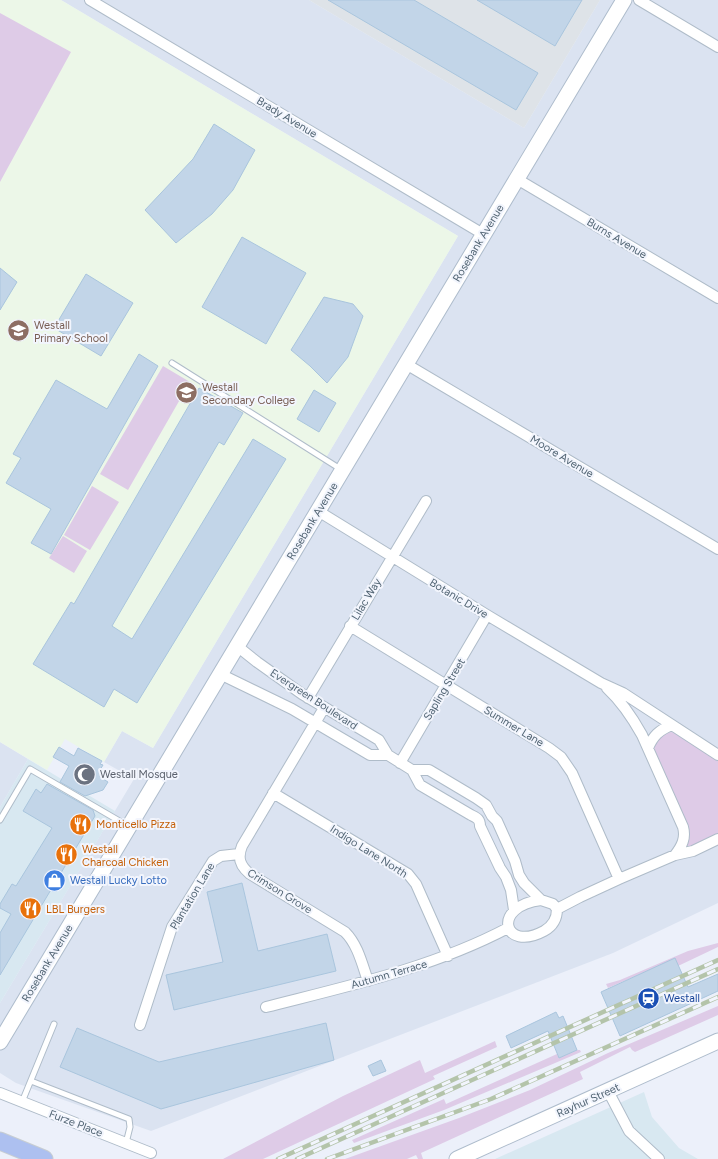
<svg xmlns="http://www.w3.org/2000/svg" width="718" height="1159" font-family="Figtree,sans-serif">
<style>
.residential{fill:#dbe3f1}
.commercial{fill:#d8e8f1}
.industrial{fill:#dee3e8}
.education{fill:#ecf7e8}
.green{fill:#decbe7}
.building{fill:#c2d5e8;stroke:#a9c5dd}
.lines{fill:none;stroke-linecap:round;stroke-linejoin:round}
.lane-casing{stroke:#afbcc9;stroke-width:7}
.street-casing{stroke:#afbcc9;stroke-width:12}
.secondary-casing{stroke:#aebccc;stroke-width:17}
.primary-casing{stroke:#c7cdd2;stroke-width:19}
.lane{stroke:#fff;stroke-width:5}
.street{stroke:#fff;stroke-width:10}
.secondary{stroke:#fff;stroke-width:15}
.primary{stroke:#adc0f0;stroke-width:17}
.rail-casing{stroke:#b4c4aa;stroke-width:4.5}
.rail{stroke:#f2f5fd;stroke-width:3;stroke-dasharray:9;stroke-linecap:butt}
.labels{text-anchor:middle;stroke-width:4;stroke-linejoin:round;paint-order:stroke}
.street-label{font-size:11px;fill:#516473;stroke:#f2f5fd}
.education-label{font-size:11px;fill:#785e54;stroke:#f2f5fd;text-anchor:start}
.worship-label{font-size:11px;fill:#5b616d;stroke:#f2f5fd;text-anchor:start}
.food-label{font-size:11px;fill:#c56008;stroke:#f2f5fd;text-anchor:start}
.shop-label{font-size:11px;fill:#366cbe;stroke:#f2f5fd;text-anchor:start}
.transit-label{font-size:11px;fill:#164399;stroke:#f2f5fd;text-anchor:start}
</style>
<rect width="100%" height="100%" fill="#ecf0fa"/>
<!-- residential -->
<path class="residential" d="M61,0H309L524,128L600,0H718V903L613,953L151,1131L16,1083L0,1073V1003L134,779L104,762L122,731L153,748L458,236Z
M0,742L28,759L0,807Z"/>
<!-- commercial -->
<path class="commercial" d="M28,759L115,811L0,1003V807Z
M644,1092L652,1117L679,1148L698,1159H495Z"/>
<!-- industrial -->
<path class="industrial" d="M309,0H600L524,128Z"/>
<!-- education -->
<path class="education" d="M0,0H61L458,236L153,748L122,731L104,762L65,739L47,770L0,742Z"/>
<!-- green -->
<path class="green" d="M0,13L71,52L0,182Z
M163,366L190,382L128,490L100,474Z
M92,486L119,502L90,550L64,535Z
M63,536L87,551L74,573L49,558Z
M671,732L675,733L718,759V836L691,848L686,846L654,749C655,740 661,734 671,732Z
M718,943V947L678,966L675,959L608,988L606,984L620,980L688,951Z
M718,1006V1015L635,1052L632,1050L630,1047L580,1072L583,1079L421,1153L423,1159H418L416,1155L407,1159H345L459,1118L530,1090L608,1053Z
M495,1041L497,1047L433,1076L435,1079L263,1159H223L343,1096L420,1060L425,1073Z
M577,1050H580L581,1052L444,1110L354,1143L352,1140L444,1099L446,1104L557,1054L559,1058Z"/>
<!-- building -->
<path class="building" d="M328,0H414L538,73L516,110Z
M477,0H582L555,46Z
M214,124L255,150L233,190L212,214L176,243L145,210L193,159Z
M242,237L306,273L266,344L202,307Z
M0,268L17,282L0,310Z
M86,274L133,303L101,356L54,328Z
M324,297L353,304L363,316L348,357L327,383L310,366L291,350Z
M139,354L158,366L51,554L31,543L51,509L6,483L21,458L13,454L56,380L107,409Z
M199,388L243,413L224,445L219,442L112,626L132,639L253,439L286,459L137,703L114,689L104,707L33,664L71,602L74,604Z
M314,390L336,403L319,432L297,419Z
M59,747L74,756L78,748L102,761L100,764L103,765L100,770L103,772L100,777L108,782L103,790L85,796L60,782L69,766L53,757Z
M47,784L93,810L95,816L0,975V933L11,914L0,908V904L12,884L16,886L52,828L23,811L36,789L41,793Z
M242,883L258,951L327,934L336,971L174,1010L166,975L223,962L207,892Z
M675,958L688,987L718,974V991L620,1036L601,992Z
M556,1012L559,1018L563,1016L577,1050L559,1058L548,1031L511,1048L506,1036Z
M326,1023L334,1060L161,1109L60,1067L77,1028L159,1062Z
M381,1060L386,1071L373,1076L368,1066Z"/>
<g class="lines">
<defs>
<path id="lane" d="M172,363L342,470
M0,820L30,769L128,826
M31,1081L129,1119L130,1127L126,1143
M22,1102L54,1024"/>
<path id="street" d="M90,0L483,234
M639,0L718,47
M517,179L718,298
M406,364L718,549
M318,511L487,615L601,683L623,693L718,755
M350,626L549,748L561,757L572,773L619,879
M237,646L257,662L302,694L379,740L388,755L412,770L420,785L471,815C477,818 480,819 480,826L500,868L506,877L511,890L514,910
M220,674L292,709L370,755H388
M607,688C622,702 632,717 642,735L683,827C686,838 682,846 675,855
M308,698L426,501
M324,708L242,846C237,858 240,866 250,874L345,932C358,945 362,964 368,981
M648,748C653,736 659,730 672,725
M400,763L487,615
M412,770H429L476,798L486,805L492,816L497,821L515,861L519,875L524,883L541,900
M273,793L408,874L416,884L448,956
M541,900L553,904L557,909C557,919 553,926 544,931C503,953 491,906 541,900Z
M557,909L580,897L619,879L675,855L693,851L718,839
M266,1007C348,986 432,968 508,928
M140,1025L172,927L213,861L221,856L239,854
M608,1091L629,1131L659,1159
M0,1093L151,1153"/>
<path id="secondary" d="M0,1042L624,0
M457,1159L718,1041"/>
<path id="primary" d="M0,1141L44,1159"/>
</defs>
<!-- lane casing -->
<use href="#lane" class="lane-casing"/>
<!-- street casing -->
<use href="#street" class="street-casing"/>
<!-- secondary casing -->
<use href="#secondary" class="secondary-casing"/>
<!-- primary casing -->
<use href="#primary" class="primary-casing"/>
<!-- lane -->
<use href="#lane" class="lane"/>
<!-- street -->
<use href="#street" class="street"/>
<!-- secondary -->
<use href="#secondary" class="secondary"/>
<!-- primary -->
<use href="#primary" class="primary"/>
<defs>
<path id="rail" d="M278,1159L718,960
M297,1159L718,969
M327,1159L491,1099L718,997"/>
</defs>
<!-- rail casing -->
<use href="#rail" class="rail-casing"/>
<!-- rail -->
<use href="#rail" class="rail"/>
</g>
<!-- icons -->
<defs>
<symbol id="school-disc" viewBox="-11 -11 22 22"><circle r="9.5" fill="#8d6e63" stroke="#f2f5fd"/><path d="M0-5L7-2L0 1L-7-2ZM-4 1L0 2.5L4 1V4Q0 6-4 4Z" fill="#fff"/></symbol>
<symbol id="mosque-disc" viewBox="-11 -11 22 22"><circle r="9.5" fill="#6b7280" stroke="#f2f5fd"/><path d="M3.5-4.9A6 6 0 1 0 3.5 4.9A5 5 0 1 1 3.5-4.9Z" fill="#fff"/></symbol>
<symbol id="restaurant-disc" viewBox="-11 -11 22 22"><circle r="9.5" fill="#e8710a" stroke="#f2f5fd"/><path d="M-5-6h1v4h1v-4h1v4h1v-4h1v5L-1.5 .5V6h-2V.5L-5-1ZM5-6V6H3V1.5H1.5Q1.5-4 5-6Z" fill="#fff"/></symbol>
<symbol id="shop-disc" viewBox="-11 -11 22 22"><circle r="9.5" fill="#3f7fe0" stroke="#f2f5fd"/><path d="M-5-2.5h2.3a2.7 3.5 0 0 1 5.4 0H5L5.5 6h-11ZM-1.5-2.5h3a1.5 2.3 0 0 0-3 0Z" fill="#fff"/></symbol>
<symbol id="station-disc" viewBox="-11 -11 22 22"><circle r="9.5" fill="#1a4fb4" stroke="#f2f5fd"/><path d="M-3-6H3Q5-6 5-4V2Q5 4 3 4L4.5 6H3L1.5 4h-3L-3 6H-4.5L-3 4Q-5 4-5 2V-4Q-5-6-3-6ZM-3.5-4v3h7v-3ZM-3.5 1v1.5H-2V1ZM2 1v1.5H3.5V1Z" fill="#fff"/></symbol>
</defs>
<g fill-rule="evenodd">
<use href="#school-disc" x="6" y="318" width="25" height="25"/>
<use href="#school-disc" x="174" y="380" width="25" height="25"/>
<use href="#mosque-disc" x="72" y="762" width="25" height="25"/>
<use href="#restaurant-disc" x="68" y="812" width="25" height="25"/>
<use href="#restaurant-disc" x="54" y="842" width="25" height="25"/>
<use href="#shop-disc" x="42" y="868" width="25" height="25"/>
<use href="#restaurant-disc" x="18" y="896" width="25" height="25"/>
<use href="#station-disc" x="636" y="986" width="25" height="25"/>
</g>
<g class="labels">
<!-- street labels -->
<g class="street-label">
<text transform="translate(287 117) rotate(31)" y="4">Brady Avenue</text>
<text transform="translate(617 238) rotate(31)" y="4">Burns Avenue</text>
<text transform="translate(478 243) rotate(-59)" y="4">Rosebank Avenue</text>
<text transform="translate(562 456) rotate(31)" y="4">Moore Avenue</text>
<text transform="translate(312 521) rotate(-59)" y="4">Rosebank Avenue</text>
<text transform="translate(459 598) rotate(31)" y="4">Botanic Drive</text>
<text transform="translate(366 599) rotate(-59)" y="4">Lilac Way</text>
<text transform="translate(444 689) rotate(-59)" y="4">Sapling Street</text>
<text transform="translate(314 699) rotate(33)" y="4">Evergreen Boulevard</text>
<text transform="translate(514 726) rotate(31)" y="4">Summer Lane</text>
<text transform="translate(369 851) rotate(32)" y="4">Indigo Lane North</text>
<text transform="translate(280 891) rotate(32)" y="4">Crimson Grove</text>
<text transform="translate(192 896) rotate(-59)" y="4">Plantation Lane</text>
<text transform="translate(47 963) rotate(-59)" y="4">Rosebank Avenue</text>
<text transform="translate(389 974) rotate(-16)" y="4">Autumn Terrace</text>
<text transform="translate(588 1100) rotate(-24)" y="4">Rayhur Street</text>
<text transform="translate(76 1123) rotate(21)" y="4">Furze Place</text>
</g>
<!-- education labels -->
<g class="education-label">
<text x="34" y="329">Westall<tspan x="34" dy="13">Primary School</tspan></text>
<text x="202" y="391">Westall<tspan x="202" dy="13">Secondary College</tspan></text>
</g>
<!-- worship labels -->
<g class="worship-label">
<text x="100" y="778">Westall Mosque</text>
</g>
<!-- food labels -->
<g class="food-label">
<text x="96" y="828">Monticello Pizza</text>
<text x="82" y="853">Westall<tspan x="82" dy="13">Charcoal Chicken</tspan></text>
<text x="46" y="913">LBL Burgers</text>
</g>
<!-- shop labels -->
<g class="shop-label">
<text x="70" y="884">Westall Lucky Lotto</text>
</g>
<!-- transit labels -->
<g class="transit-label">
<text x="664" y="1002">Westall</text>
</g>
</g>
</svg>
